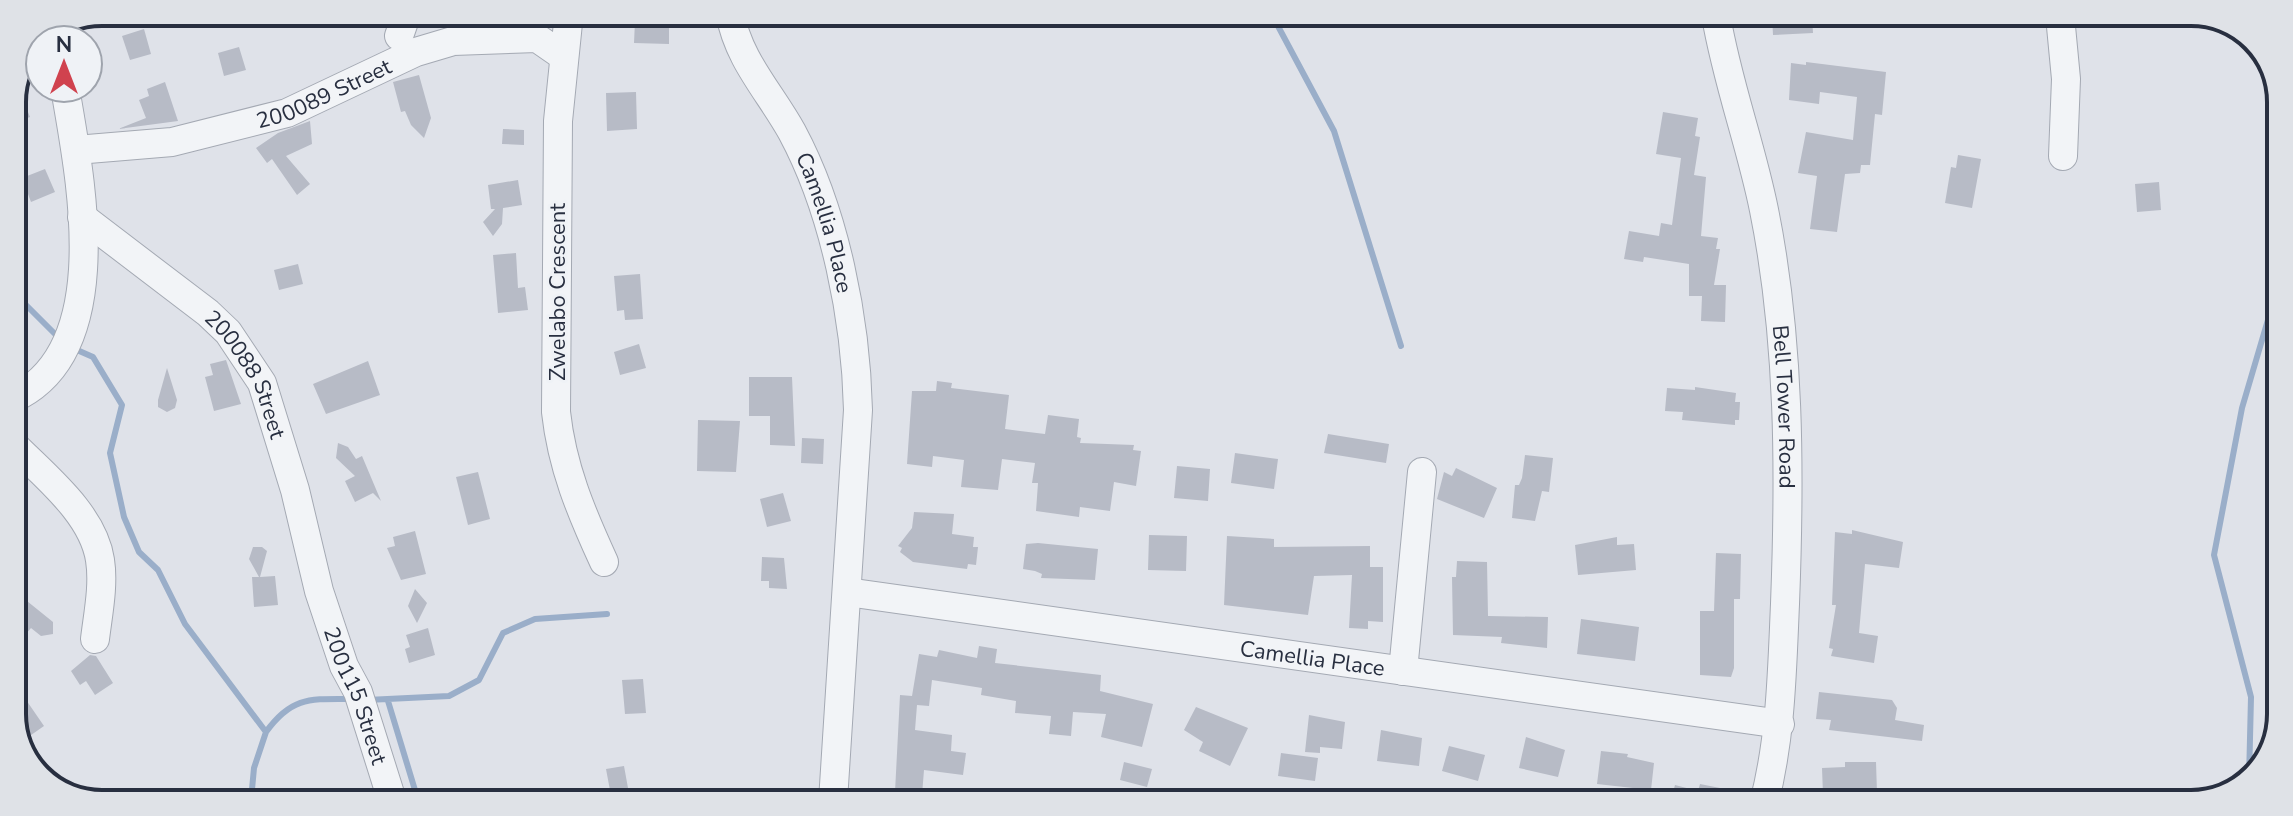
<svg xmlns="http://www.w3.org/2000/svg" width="2293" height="816" font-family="'Nunito Sans',sans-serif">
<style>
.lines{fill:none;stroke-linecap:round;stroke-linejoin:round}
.stream{stroke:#9aaec9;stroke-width:6}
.building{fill:#b7bbc6}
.minor-casing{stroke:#a4a9b3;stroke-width:30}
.minor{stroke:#f2f4f7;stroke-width:28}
.labels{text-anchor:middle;stroke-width:6;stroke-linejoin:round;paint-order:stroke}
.street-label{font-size:22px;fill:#282f40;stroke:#eff2f6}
.rim{fill:none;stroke:#282f40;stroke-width:4}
</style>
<rect width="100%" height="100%" fill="#dfe2e9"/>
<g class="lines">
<!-- stream -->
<path class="stream" d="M1272,15L1334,131L1401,346
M12,291L60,339
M77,350L93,357L122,405L110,453L124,517L139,552L158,570L185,624L266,732L254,768L251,800
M367,700L449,696L479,680L503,633L535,619L607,614
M388,701L418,800
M266,732C292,696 311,699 352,699
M2249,780L2251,697L2214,555L2242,408L2280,279"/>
</g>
<!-- building -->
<path class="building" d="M1772,16H1812L1813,33L1773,35Z
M635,21L669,22V44L634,43Z
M144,29L151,54L130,60L122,36Z
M239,47L246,70L224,76L218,53Z
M1806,62L1886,72L1882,115L1875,114L1870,165H1861L1860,173L1845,174L1837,232L1810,229L1817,176L1798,173L1806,132L1853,140L1857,97L1820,92L1819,104L1789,100L1791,63L1806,65Z
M419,75L431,118L424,138L411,125L405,111L401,112L393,82Z
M165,82L178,121L118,129L146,118L139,100L149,96L147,89Z
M17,85L30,117L12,124V97Z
M636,92L637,129L607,131L606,93Z
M1663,112L1698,118L1695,136L1700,137L1694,175L1706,177L1701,236L1718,238L1716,249H1720L1714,285H1726L1725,322L1701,321L1702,296H1689V264L1644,257L1643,262L1624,259L1629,231L1659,236L1661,223L1672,225L1681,158L1656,154Z
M310,121L312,144L286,156L310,184L297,195L272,159L267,163L256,148L278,133Z
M503,129L524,130V145L502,144Z
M1958,155L1981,159L1972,208L1945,203L1951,167L1956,168Z
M45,169L55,192L31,202L22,178Z
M518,180L522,205L503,208L502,224L493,236L483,222L495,209H491L488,185Z
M2159,182L2161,210L2137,212L2135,184Z
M516,253L518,288L525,287L528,310L498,313L493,255Z
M298,264L303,284L279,290L274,270Z
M640,274L643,319L625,320L624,310L617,311L614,276Z
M639,344L646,368L620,375L614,352Z
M226,360L241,404L214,411L205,377L213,375L210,364Z
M368,361L380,395L326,414L313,384Z
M167,368L177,400L175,408L167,412L158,407V400Z
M749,377H792L795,446L770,445V416H749Z
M937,381L952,383L951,388L1009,395L1005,429L1045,434L1048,415L1079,419L1077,437L1081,438L1080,443L1134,445L1133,450L1141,451L1136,486L1114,482L1110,511L1080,507L1079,517L1036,511L1038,483H1032L1035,463L1002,459L998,490L961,487L964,460L933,456L932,467L907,464L912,391H936Z
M1695,387L1736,393L1735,402H1740L1739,420H1735V425L1682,420L1683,412L1665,411L1667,388L1695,390Z
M698,420L740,421L736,472L697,471Z
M1328,434L1389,444L1386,463L1324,453Z
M802,438L824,439L823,464L801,463Z
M338,443L348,447L356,459L362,456L381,501L373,493L355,502L345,481L355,476L336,458Z
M1235,453L1278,459L1274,489L1231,483Z
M1525,455L1553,458L1549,492L1542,491L1535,521L1512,518L1515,485H1519L1522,478Z
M1177,466L1210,469L1208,501L1174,498Z
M1456,468L1497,488L1484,518L1437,499L1444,472L1452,476Z
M478,472L490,519L468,525L456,477Z
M783,493L791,521L767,527L760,499Z
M914,512L954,514L952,534L974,537L973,547H978L976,565L968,564L967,569L913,562L900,552L902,548L898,546L912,528Z
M1852,530L1903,542L1899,568L1865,564L1859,633L1878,636L1874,663L1831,656L1833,649L1829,648L1836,605H1832L1835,532L1852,534Z
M415,531L426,574L401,580L387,548L395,546L393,537Z
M1149,535L1187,536L1186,571L1148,570Z
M1227,536L1274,539V547L1370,546V567H1383V622L1368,621V629L1349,628L1352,575L1314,576L1308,615L1224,605Z
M1617,537V545L1634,544L1636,570L1578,575L1575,545Z
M1038,543L1098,549L1095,580L1041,578L1042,574L1035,571L1023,569L1026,544Z
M253,547H262L267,551L260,577L275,576L278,605L254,607L252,577H259L249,559Z
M1716,553L1741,554L1740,599H1734V668L1731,677L1700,675V611H1714Z
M762,557L784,558L787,589L769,588V581H761Z
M1457,561L1487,562L1488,616L1548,617L1547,648L1501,643L1502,637L1453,635L1452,577H1456Z
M415,589L427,603L417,623L408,606Z
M22,597L53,622V634L41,636L31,628L25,635L12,624V608Z
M1581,619L1639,627L1635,661L1577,654Z
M428,628L435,655L409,663L405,649L410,647L406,635Z
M979,646L997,649L995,663L1101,675L1100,691L1153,704L1142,747L1101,737L1106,714L1073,712L1071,736L1049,734L1051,716L1015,713L1016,701L981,695L982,688L932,680L929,706L917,705L915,730L952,735L951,751L966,753L963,775L924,770L922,795L895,792L900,695L912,696L919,654L937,657L939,650L977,658Z
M90,655L96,656L113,683L95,695L86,681L80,685L71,671Z
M643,679L646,713L625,714L622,680Z
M1819,692L1892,700L1897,708L1895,720L1924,725L1922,741L1829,730L1831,720L1816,719Z
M22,694L44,726L21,742L12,720V700Z
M1196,707L1248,728L1230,766L1199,751L1203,742L1184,730Z
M1309,715L1345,722L1342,749L1320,747V753L1305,752Z
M1381,730L1422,738L1419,766L1377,761Z
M1526,737L1565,750L1558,777L1519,768Z
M1449,746L1485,755L1478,781L1442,771Z
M1601,751L1628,754L1627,757L1654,763L1651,790L1597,784Z
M1281,753L1318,758L1315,781L1278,776Z
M1124,762L1152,769L1147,787L1120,780Z
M1845,762H1876L1877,793L1823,795L1822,768L1845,767Z
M624,766L630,799L612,801L606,769Z
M1700,784L1725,789L1723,803H1670L1675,785L1698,791Z"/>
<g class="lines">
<defs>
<g id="minor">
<path d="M569,13L558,121L556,412C562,467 581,512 604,562"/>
<path id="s1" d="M730,13C738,60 770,92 792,132C835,212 856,320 858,410L833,801"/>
<path id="s2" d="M1716,16C1727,82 1751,145 1764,210C1790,339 1790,473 1785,604C1782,672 1781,737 1764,803"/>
<path d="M2060,16L2066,79L2063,156"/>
<path d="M55,31L57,40"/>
<path d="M399,36L407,13"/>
<path id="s3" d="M76,150L172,142L287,113L416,52L453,41L537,38L563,56"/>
<path id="s4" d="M82,217L208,313L228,332L262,383L295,490L319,591L344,666L358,692L392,800"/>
<path d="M12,399C117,352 80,177 65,88"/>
<path d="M12,443C43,475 93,513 100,560C104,585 98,614 95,639"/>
<path id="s5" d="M847,592L1780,724"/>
<path d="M1403,671L1422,472"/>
</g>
</defs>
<!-- minor casing -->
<use href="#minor" class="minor-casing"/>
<!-- minor -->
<use href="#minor" class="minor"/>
</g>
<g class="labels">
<!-- street labels -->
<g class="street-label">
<text dy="8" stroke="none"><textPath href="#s3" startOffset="256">200089 Street</textPath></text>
<text dy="8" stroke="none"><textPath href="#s1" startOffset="232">Camellia Place</textPath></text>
<text transform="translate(557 292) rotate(-90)" y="8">Zwelabo Crescent</text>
<text dy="8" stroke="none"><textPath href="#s4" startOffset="232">200088 Street</textPath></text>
<text dy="8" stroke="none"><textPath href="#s2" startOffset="398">Bell Tower Road</textPath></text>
<text dy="8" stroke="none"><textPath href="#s5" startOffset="470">Camellia Place</textPath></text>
<text dy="8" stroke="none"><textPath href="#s4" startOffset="574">200115 Street</textPath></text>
</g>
</g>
<!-- crop -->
<path d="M0 0H2293V816H0ZM102 26H2191A76 76 0 0 1 2267 102V714A76 76 0 0 1 2191 790H102A76 76 0 0 1 26 714V102A76 76 0 0 1 102 26Z" fill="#dfe2e7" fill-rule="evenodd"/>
<path class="rim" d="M102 26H2191A76 76 0 0 1 2267 102V714A76 76 0 0 1 2191 790H102A76 76 0 0 1 26 714V102A76 76 0 0 1 102 26Z"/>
<!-- north arrow -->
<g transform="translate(64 64)"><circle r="38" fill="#eff2f6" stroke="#9fa4ad" stroke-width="2"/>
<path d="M0-6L14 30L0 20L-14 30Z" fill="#d0424e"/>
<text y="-12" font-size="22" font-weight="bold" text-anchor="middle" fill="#282f40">N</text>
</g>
</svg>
